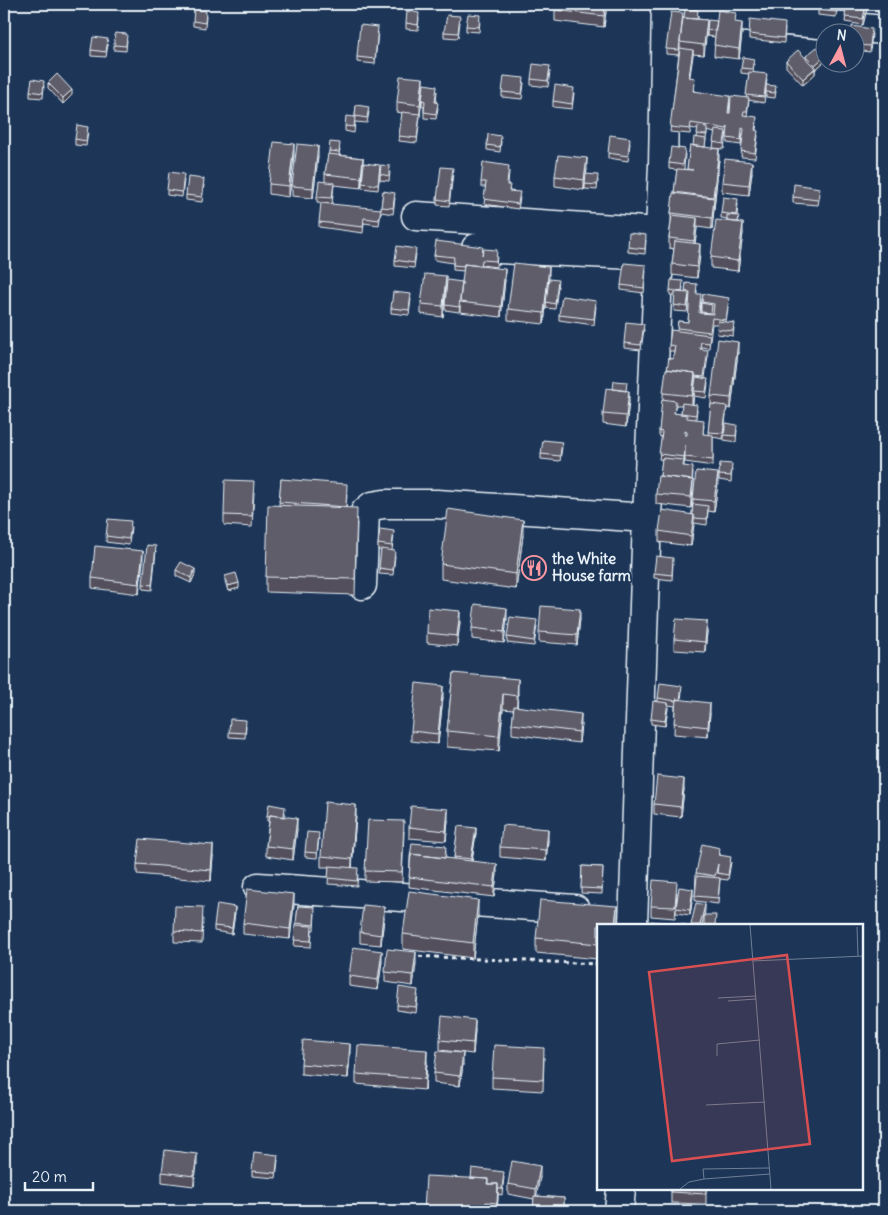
<svg xmlns="http://www.w3.org/2000/svg" width="888" height="1215" font-family="Delius,sans-serif">
<style>
.lines{fill:none;stroke-linecap:round;stroke-linejoin:round}
.minor-casing{stroke:#e8f1f8;stroke-width:31}
.path{stroke:#e8f1f8;stroke-width:3;stroke-dasharray:4 4;stroke-linecap:butt}
.minor{stroke:#1d3557;stroke-width:28}
.wall{fill:#52505b;stroke:#e8f1f8;fill-rule:evenodd}
.shaded-wall{fill:#42414a;stroke:#e8f1f8}
.building{fill:#5f5d6a;stroke:#e8f1f8;fill-rule:evenodd}
.labels{text-anchor:middle;stroke-width:4;stroke-linejoin:round;paint-order:stroke}
.poi-label{font-size:15px;font-weight:bold;fill:#e8f1f8;stroke:#1d3557;text-anchor:start}
.inset-road{fill:none;stroke:#6e8097;stroke-width:1}
.view{fill:#da5052;fill-opacity:0.15;stroke:#da5052;stroke-width:2.5}
.inset-edge{fill:none;stroke:#e8f1f8;stroke-width:2.5}
</style>
<rect width="100%" height="100%" fill="#1d3557"/>
<filter id="ink" filterUnits="userSpaceOnUse"><feTurbulence type="fractalNoise" baseFrequency=".02" numOctaves="2"/><feDisplacementMap in="SourceGraphic" scale="10" xChannelSelector="R" yChannelSelector="G"/><feConvolveMatrix kernelMatrix="1 2 1 2 8 2 1 2 1" color-interpolation-filters="sRGB"/></filter>
<g filter="url(#ink)">
<g class="lines">
<defs>
<path id="minor" d="M665,10L884,30
M416,216L660,232
M476,248L659,256
M362,585L365,512L372,506L384,504H437L647,518
M258,887L575,909
M633,925L647,518L663,165L666,4
M619,1211L621,1189"/>
</defs>
<!-- minor casing -->
<use href="#minor" class="minor-casing"/>
<!-- path -->
<path class="path" d="M411,956L598,964"/>
<!-- minor -->
<use href="#minor" class="minor"/>
</g>
<!-- wall -->
<path class="wall" d="M514,4H539L538,9L514,6Z
M607,4L604,27L555,21V10Z
M705,4H723V6Z
M724,4H742V7L724,5Z
M838,4L836,17L818,15V10Z
M847,4H868L863,25L845,22Z
M698,15V19L707,20L704,55L693,54L689,78L695,83L694,91L730,101L729,113H730L746,98L749,74L741,73V68L754,64L753,72L767,79L764,103L749,100L747,116L757,122L756,130L758,136L755,158L741,157L743,134H742L741,145L727,143V133V135H726L724,149L713,148L715,133L707,131L705,147L719,159L712,229L697,227L695,244L700,255L697,278L672,275V264L674,249L669,248V238L671,222V213L674,193L677,170L669,169V163L685,154L684,169L687,170L690,145L693,146L697,138L698,130L691,128L690,134L670,132L680,44L679,55L666,54V49L683,18Z
M206,16L205,28L193,26V21Z
M419,18L418,30L406,29V23Z
M480,20L479,32L466,31V26Z
M460,22L458,38L444,37V32Z
M736,22L742,33L739,59L714,56L715,37L707,36V30Z
M785,28L784,43L749,39V34Z
M378,32L375,64L357,62V57Z
M856,32L872,34L870,52L856,50Z
M127,40L126,51L114,50V45Z
M108,44L106,57L91,56V50Z
M806,56L825,61L815,70V74L803,85L786,67V61L806,59Z
M550,71L548,87L531,85V79Z
M48,83L72,95L63,104L48,88Z
M524,83L522,99L502,97V92Z
M766,85L776,91L775,98L766,97Z
M44,86L43,98L30,97V91Z
M423,89L417,143L399,141L402,113L397,112V102Z
M437,91L436,103L438,108L436,119L424,118V106H422V100Z
M574,93L572,109L553,107V101Z
M356,105L369,112L367,123L355,122L354,133L345,131V126L355,117Z
M88,132L86,146L75,145V139Z
M501,141L500,152L487,150V145Z
M630,143L628,161L608,158V153Z
M340,149L339,155L363,158L361,188L334,185L332,204L317,202V197L325,182V174L329,151Z
M294,155L289,197L269,194V184Z
M318,157L313,198L292,196V186Z
M587,169L584,190L555,186V176Z
M380,171L378,190L362,188V183Z
M509,171L508,185L510,191L520,198L518,209L484,204L486,187H481V182Z
M390,172L389,181L380,180V174Z
M752,172L749,195L722,192V182Z
M453,173L449,206L437,205V199Z
M184,180L182,197L167,195V190Z
M598,180L597,190L585,189V184Z
M204,185L202,202L186,200V195Z
M383,191L395,198L393,214L381,212L379,225L364,223L363,233L319,227V222L381,209Z
M820,193L818,205L793,203V197Z
M738,204L737,216L743,233L738,271L711,268V257L727,221V219L721,218V213Z
M646,240L645,254L628,252V247Z
M483,252L497,256L496,267L482,265L481,266L505,280L501,317L460,312V306L459,312L445,310V305L462,282L464,271L453,270V263L434,260V255Z
M416,254L414,268L395,266V260Z
M646,270L644,293L621,290V285Z
M549,279L558,286L555,309L546,308V305L544,324L508,320V309Z
M686,283L697,290V294L701,299L700,313H701V303H702L703,294L729,303L726,322L734,328L733,336L717,334L718,324H712L709,348L701,347V350L708,356L705,378L708,384L706,398L694,396V393L693,404L697,410L696,419L704,425L703,434L708,435L711,404V396L738,352L731,409L727,408L723,439L713,437V466L685,462V452L684,466L693,472L691,508L656,504V494L660,476L662,460L659,459L662,437L659,436V431L663,399V393L667,369L673,359L674,351H669V345L677,331L678,321L688,322L690,297H689L687,312L674,311L675,296L670,295V290L683,287L682,293H685ZM676,405H682L681,414L674,413Z
M446,286L443,317L421,314V304Z
M411,299L409,315L391,313V308Z
M596,306L594,325L559,320V315Z
M644,329L641,350L624,348V343Z
M626,391L629,401L626,427L603,424V414Z
M737,430L736,442L724,440V435Z
M562,447L560,461L541,459V454Z
M732,470L731,482L719,480V475Z
M281,479L347,494L346,507L357,523L355,595L266,592V577L279,506Z
M718,484L714,512L708,511L707,525L694,523L691,546L659,542V531L692,514L693,499Z
M254,492L252,527L224,525V515Z
M131,527L129,545L106,542V536Z
M523,535L516,589L441,579V564Z
M394,536L392,550L395,556L393,575L379,574L381,550H378V544Z
M156,551L152,590L143,589V584Z
M143,561L139,594L92,588V578Z
M673,563L672,580L654,578V573Z
M176,570L195,574L191,583L176,576Z
M225,576L239,588L228,591L225,581Z
M507,618L504,643L472,639V628Z
M580,619L577,645L539,642V632Z
M460,622L457,646L427,643V633Z
M537,626L534,646L507,643V637Z
M707,632L705,652L674,650V639Z
M453,673L518,694L517,706L581,724L579,743L512,734V724L514,710L503,709L499,751L447,747V731Z
M682,691L681,700L710,713L708,737L674,734L675,706L668,705L665,726L651,724V719L658,701V698Z
M443,697L438,744L411,741V731Z
M246,726L245,738L229,737V732Z
M684,789L681,817L654,814V804Z
M285,812V817L297,829L293,860L266,856V846L269,821H267V816Z
M356,815L352,868L358,874L357,886L328,884L329,867H321V856Z
M448,820L446,841L409,838V827Z
M458,826L476,833L472,861L497,874L494,897L409,887L410,857L446,851L445,858L454,859Z
M404,831L402,882L365,881V871Z
M319,838L317,858L305,857V852Z
M548,840L546,861L500,857V847Z
M720,853V855L731,862L728,880L720,879L718,904L695,901L696,873Z
M213,856L211,881L137,874V864Z
M582,866L603,867L602,894L581,893Z
M677,892L676,907L693,895L690,915L676,913V909L675,918L651,916V906Z
M294,905L290,939L243,934V923Z
M298,906L315,913L314,930H312L311,947L294,946Z
M235,912L232,934L214,931V926Z
M478,915L473,958L403,949V934Z
M384,917L381,945L360,943V932Z
M203,918L202,943L174,942V931Z
M598,925V959L536,953V938Z
M382,961L378,990L349,986V976Z
M416,963L413,986L385,982V972Z
M418,995L416,1013L397,1010V1005Z
M475,1030L473,1054L440,1050V1040Z
M350,1054L348,1078L301,1074V1064Z
M544,1058L543,1091L492,1088V1077Z
M427,1061L425,1090L356,1084V1074Z
M463,1064L460,1086L434,1083V1073Z
M278,1160L276,1178L252,1176V1171Z
M197,1164L194,1186L162,1182V1172Z
M504,1177L502,1195L498,1194L497,1211H424L471,1178Z
M540,1177L536,1196L564,1198V1211H533L534,1199L508,1194V1184Z
M671,1189H706V1204L671,1203Z"/>
<!-- shaded-wall -->
<path class="shaded-wall" d="M605,4H607L604,27V16Z
M866,4H868L863,25V19Z
M707,20V31L704,55V45Z
M742,23V33L739,59V49Z
M693,50V55L689,83V77Z
M825,56V61L815,70V74L803,85V79L815,69V65Z
M423,78V89L420,115V105Z
M72,90V95L63,104V98Z
M294,144V155L289,197V186Z
M318,146V157L313,198V188Z
M719,149V159L712,229V218Z
M363,158V169L361,188V178Z
M587,158V169L584,190V180Z
M752,162V172L749,195V185Z
M697,218V229L694,251V241Z
M743,223V233L738,271V261Z
M700,244V255L697,278V267Z
M549,267V278L544,324V313Z
M505,269V280L501,317V307Z
M446,276V286L443,317V306Z
M738,342V352L731,409V398Z
M695,373V383L692,407V396Z
M629,391V401L626,427V416Z
M718,473V484L714,512V501Z
M693,480V490L691,508V497Z
M694,515V525L691,546V536Z
M523,520V535L516,589V574Z
M143,551V561L139,594V584Z
M195,569V574L191,583V578Z
M239,583V588L228,591V586Z
M507,608V618L504,643V632Z
M580,609V619L577,645V635Z
M460,611V622L457,646V636Z
M707,621V632L705,652V642Z
M518,679V694L517,711V696Z
M443,686V697L438,744V734Z
M503,694V709L499,751V736Z
M668,703V709L665,726V721Z
M710,703V713L708,737V727Z
M581,714V724L579,743V732Z
M684,779V789L681,817V807Z
M356,805V815L352,869V859Z
M448,809V820L446,841V831Z
M297,818V829L293,860V849Z
M476,828V833L471,865V859Z
M548,829V840L546,861V850Z
M213,845V856L211,881V870Z
M497,864V874L494,897V887Z
M693,889V895L690,915V910Z
M294,894V905L290,939V929Z
M478,900V915L473,958V943Z
M705,905V911L702,925H700Z
M617,906V925H615Z
M235,907V912L232,934V928Z
M384,907V917L381,945V935Z
M382,951V961L378,990V980Z
M416,952V963L413,986V975Z
M475,1020V1030L473,1054V1043Z
M350,1044V1054L348,1078V1068Z
M427,1050V1061L425,1090V1079Z
M463,1053V1064L460,1086V1076Z
M197,1154V1164L194,1186V1176Z
M540,1166V1177L536,1199V1189Z
M498,1184V1200L497,1211V1203Z"/>
<!-- building -->
<path class="building" d="M556,4H605L604,16L555,10Z
M819,4H837L836,12L818,10Z
M851,4H866L863,19L845,17L846,7H852L853,5H859Z
M685,8L698,10L697,19L684,18Z
M194,9L206,11L205,23L193,21Z
M718,10L736,13L735,22L742,23L739,49L714,45Z
M407,11L419,13L418,25L406,23Z
M671,12L683,13L679,50L666,49Z
M468,14L480,15L479,27L466,26Z
M447,15L460,16L458,33L444,32Z
M683,18L707,20L704,45L680,42Z
M750,19L785,23L784,38L749,34Z
M708,20L717,21L715,31L707,30Z
M360,25L378,27L375,59L357,57Z
M852,26L872,29L870,46L856,45V32H852Z
M115,33L127,34L126,46L114,45Z
M93,37L108,39L106,52L91,50Z
M817,47L825,56L815,65L806,56Z
M680,48L693,50L689,77L695,78L693,91L730,96L728,113H730L731,96L749,98L747,111H744L743,115L757,117L755,130L758,131L755,153L741,151L744,129L742,128L741,140L727,138L728,126L727,129L691,123L690,129L670,127Z
M798,50L815,68L803,79L786,61Z
M743,57L754,59L752,69L741,68Z
M533,64L550,66L548,81L531,79Z
M749,72L767,74L764,97L746,95Z
M57,74L72,90L63,98L48,83Z
M400,76L423,78L420,105L397,102Z
M504,76L524,78L522,94L502,92Z
M32,79L44,81L43,93L30,91Z
M424,84L437,86L435,102L438,103L436,114L424,112L425,101L422,100Z
M555,85L574,88L572,104L553,101Z
M766,85L776,86L775,93L766,92Z
M356,105L369,107L367,118L355,116Z
M402,112L420,114L417,138L399,136Z
M346,116L355,117L354,127L345,126Z
M77,125L88,127L86,141L75,139Z
M698,127L707,128V135L697,134Z
M715,130L726,131L724,144L713,142Z
M488,134L501,136L500,147L487,145Z
M610,135L630,138L628,156L608,153Z
M694,137L706,139L705,147L693,146Z
M274,142L294,144L289,186L269,184Z
M330,142L340,143L339,152L329,151Z
M297,144L318,146L313,188L292,186Z
M690,145L719,149L713,197L674,192L677,169L693,170L687,169Z
M671,147L685,149L683,165L669,163Z
M328,154L363,158L361,178L325,174Z
M558,155L587,158L584,180L555,176Z
M725,159L752,162L749,185L722,182Z
M483,162L509,166L507,185H510L509,191L520,192L518,204L484,199L486,182H481Z
M364,163L380,165L378,185L362,183Z
M381,165L390,166L389,176L380,174Z
M441,167L453,168L449,201L437,199Z
M169,172L184,174L182,192L167,190Z
M586,174L598,175L597,185L585,184Z
M188,177L204,179L202,197L186,195Z
M319,181L334,183L332,198L317,197Z
M794,184L820,188L818,200L793,197Z
M383,191L395,193L393,208L381,207Z
M673,193L714,198L712,218L671,213Z
M723,197L738,199L736,215L721,213Z
M321,203L381,209L379,220L364,218L363,227L319,222Z
M672,215L697,218L694,241L669,238Z
M727,215L739,216L738,222L727,221Z
M716,220L743,223L738,261L711,257Z
M629,233L646,235L645,249L628,247Z
M436,241L483,247L482,255L484,249L497,250L496,261L482,260L481,266L464,264V266L453,265L454,257L434,255Z
M675,241L700,244L697,267L672,264Z
M397,246L416,249L414,263L395,260Z
M514,263L549,267L544,313L508,309Z
M624,263L646,265L644,288L621,285Z
M464,264L505,269L501,307L460,302Z
M425,274L446,276L443,306L421,304Z
M549,279L558,280L555,304L546,302Z
M447,280L462,282L459,307L445,305Z
M671,280L683,281L682,292L670,290Z
M686,283L697,284L696,294H701L699,313L713,314L714,304L702,302L703,294L729,298L726,320L712,318L710,332L677,328L678,321L688,322L690,292L685,291Z
M393,292L411,294L409,310L391,308Z
M675,292L689,293L687,307L674,305Z
M562,296L596,301L594,319L559,315Z
M701,303L712,305L711,313L701,312Z
M718,321L734,323L733,331L717,329Z
M626,322L644,324L641,345L624,343Z
M671,330L710,335L709,343L701,342L700,349L708,350L704,377L695,376V373L667,369L669,358L673,359L675,346L669,345Z
M718,339L738,342L731,398L711,396Z
M666,369L695,373L692,396L663,393Z
M696,377L708,379L706,392L694,391Z
M614,381L627,382L626,391L613,389Z
M606,388L629,391L626,416L603,414Z
M662,399L676,401L674,413L687,415V418L704,420L703,434L713,435V460L685,457V445L684,457L659,454L662,432L659,431ZM685,431L687,432V435H685Z
M682,403L697,405L696,415L681,413Z
M711,404L727,406L723,433L708,432Z
M726,423L737,425L736,436L724,435Z
M543,440L562,442L560,456L541,454Z
M662,458L684,460L683,466L693,467L692,480L660,476Z
M720,463L732,464L731,476L719,475Z
M696,471L718,473L714,501L693,499Z
M658,476L693,480L691,497L656,494Z
M281,479L347,484L346,507L279,502Z
M225,480L254,481L252,516L224,515Z
M693,504L708,506L707,519L694,518V515L692,514Z
M268,505L357,508L355,579L266,577Z
M448,509L523,520L516,574L441,564Z
M662,510L694,515L691,536L659,531Z
M108,519L131,521L129,539L106,536Z
M380,529L394,531L392,546L378,544Z
M147,545L156,546L152,585L143,584Z
M95,546L143,551L139,584L92,578Z
M381,549L395,551L393,570L379,568Z
M656,556L673,558L672,575L654,573Z
M181,562L195,569L191,578L176,570Z
M236,573L239,583L228,586L225,576Z
M475,604L507,608L504,632L472,628Z
M541,606L580,609L577,635L539,632Z
M428,608L460,611L457,636L427,633Z
M510,617L537,620L534,641L507,637Z
M676,619L707,621L705,642L674,639Z
M453,673L518,679L517,696L503,694L499,736L447,731Z
M416,683L443,686L438,734L411,731Z
M660,683L682,686L680,700L676,699V701L658,698Z
M676,699L710,703L708,727L674,723Z
M653,701L668,703L665,721L651,719Z
M514,706L581,714L579,732L512,724Z
M230,719L246,720L245,733L229,732Z
M657,776L684,779L681,807L654,804Z
M325,802L356,805L352,859L321,856Z
M269,804L285,807L284,817L270,815V816H267Z
M411,806L448,809L446,831L409,827Z
M270,815L297,818L293,849L266,846Z
M368,820L404,821L402,872L365,871Z
M502,825L548,829L546,850L500,847Z
M458,826L476,828L471,859L454,857Z
M307,832L319,833L317,853L305,852Z
M140,839L213,845L211,870L137,864Z
M412,843L446,846L445,858L411,854V857H410Z
M702,844L720,848L719,855L731,857L728,875L717,873L718,864L715,876L696,873Z
M411,854L497,864L494,887L409,877Z
M329,866L358,868L357,881L328,878Z
M582,866L603,867L602,889L581,888Z
M697,876L720,878L718,898L695,896Z
M653,880L677,882L675,907L651,906Z
M679,887L693,889L690,910L676,908Z
M247,889L294,894L290,929L243,923Z
M409,891L478,900L473,943L403,934Z
M540,900L617,906L615,925H598V944L536,938Z
M696,903L705,905L700,925H691Z
M217,904L235,907L232,928L214,926Z
M363,905L384,907L381,935L360,932Z
M175,906L203,907L202,933L174,931Z
M298,906L315,907L314,925L296,923Z
M704,915H716L715,925H704Z
M651,921L686,925H650Z
M295,925L312,926L311,941L294,940Z
M353,947L382,951L378,980L349,976Z
M387,949L416,952L413,975L385,972Z
M399,987L418,990L416,1007L397,1005Z
M442,1016L475,1020L473,1043L440,1040Z
M303,1040L350,1044L348,1068L301,1064Z
M358,1045L427,1050L425,1079L356,1074Z
M494,1045L544,1048L543,1080L492,1077Z
M437,1051L463,1053L460,1076L434,1073Z
M165,1150L197,1154L194,1176L162,1172Z
M254,1152L278,1155L276,1173L252,1171Z
M512,1161L540,1166L536,1189L508,1184Z
M472,1168L504,1172L502,1189H498V1184H488V1179L471,1178Z
M426,1176L488,1179L487,1184H498L497,1203L486,1202L485,1211H424Z
M671,1189H706V1194L671,1192Z
M534,1196L564,1198V1211H533Z"/>
</g>
<!-- icons -->
<defs>
<symbol id="restaurant-ring" viewBox="-11 -11 22 22"><circle r="9.5" fill="#1d3557" stroke="#ff9aa2" stroke-width="1.5"/><path d="M-5-6h1v4h1v-4h1v4h1v-4h1v5L-1.5 .5V6h-2V.5L-5-1ZM5-6V6H3V1.5H1.5Q1.5-4 5-6Z" fill="#ff9aa2"/></symbol>
</defs>
<g fill-rule="evenodd">
<use href="#restaurant-ring" x="520" y="554" width="28" height="28"/>
</g>
<g class="labels">
<!-- poi labels -->
<g class="poi-label">
<text x="552" y="564">the White<tspan x="552" dy="17">House farm</tspan></text>
</g>
</g>
<!-- overview -->
<g transform="translate(597 924)">
<rect width="266" height="266" fill="#1d3557"/>
<path class="inset-road" d="M153,1L174,265M260,3L261,32M156,37L267,32M121,74L159,72M131,77L159,75M120,132V120L163,116M109,181L168,178M107,255L106,245L173,244M83,265L92,258L107,255L173,250"/>
<path class="view" d="M190,31L213,220L75,237L52,48Z"/>
<rect width="266" height="266" class="inset-edge"/>
</g>
<!-- margin -->
<rect width="888" height="1215" fill="none" stroke="#1d3557" stroke-width="20"/>
<rect x="10" y="10" width="868" height="1195" fill="none" stroke="#e8f1f8" stroke-width="2" filter="url(#ink)"/>
<!-- north arrow -->
<g transform="translate(840 48) rotate(7)"><circle r="24" fill="#1d3557" stroke="#6e8097"/>
<path d="M0-4L9 19L0 12L-9 19Z" fill="#ff9aa2"/>
<text y="-8" font-size="14" font-weight="bold" text-anchor="middle" fill="#e8f1f8">N</text>
</g>
<!-- scale -->
<path d="M25 1182v8h68v-8" fill="none" stroke="#e8f1f8" stroke-width="2.5"/>
<text x="32" y="1182" font-size="15" fill="#e8f1f8" stroke="#1d3557" stroke-width="4" paint-order="stroke">20 m</text>
</svg>
